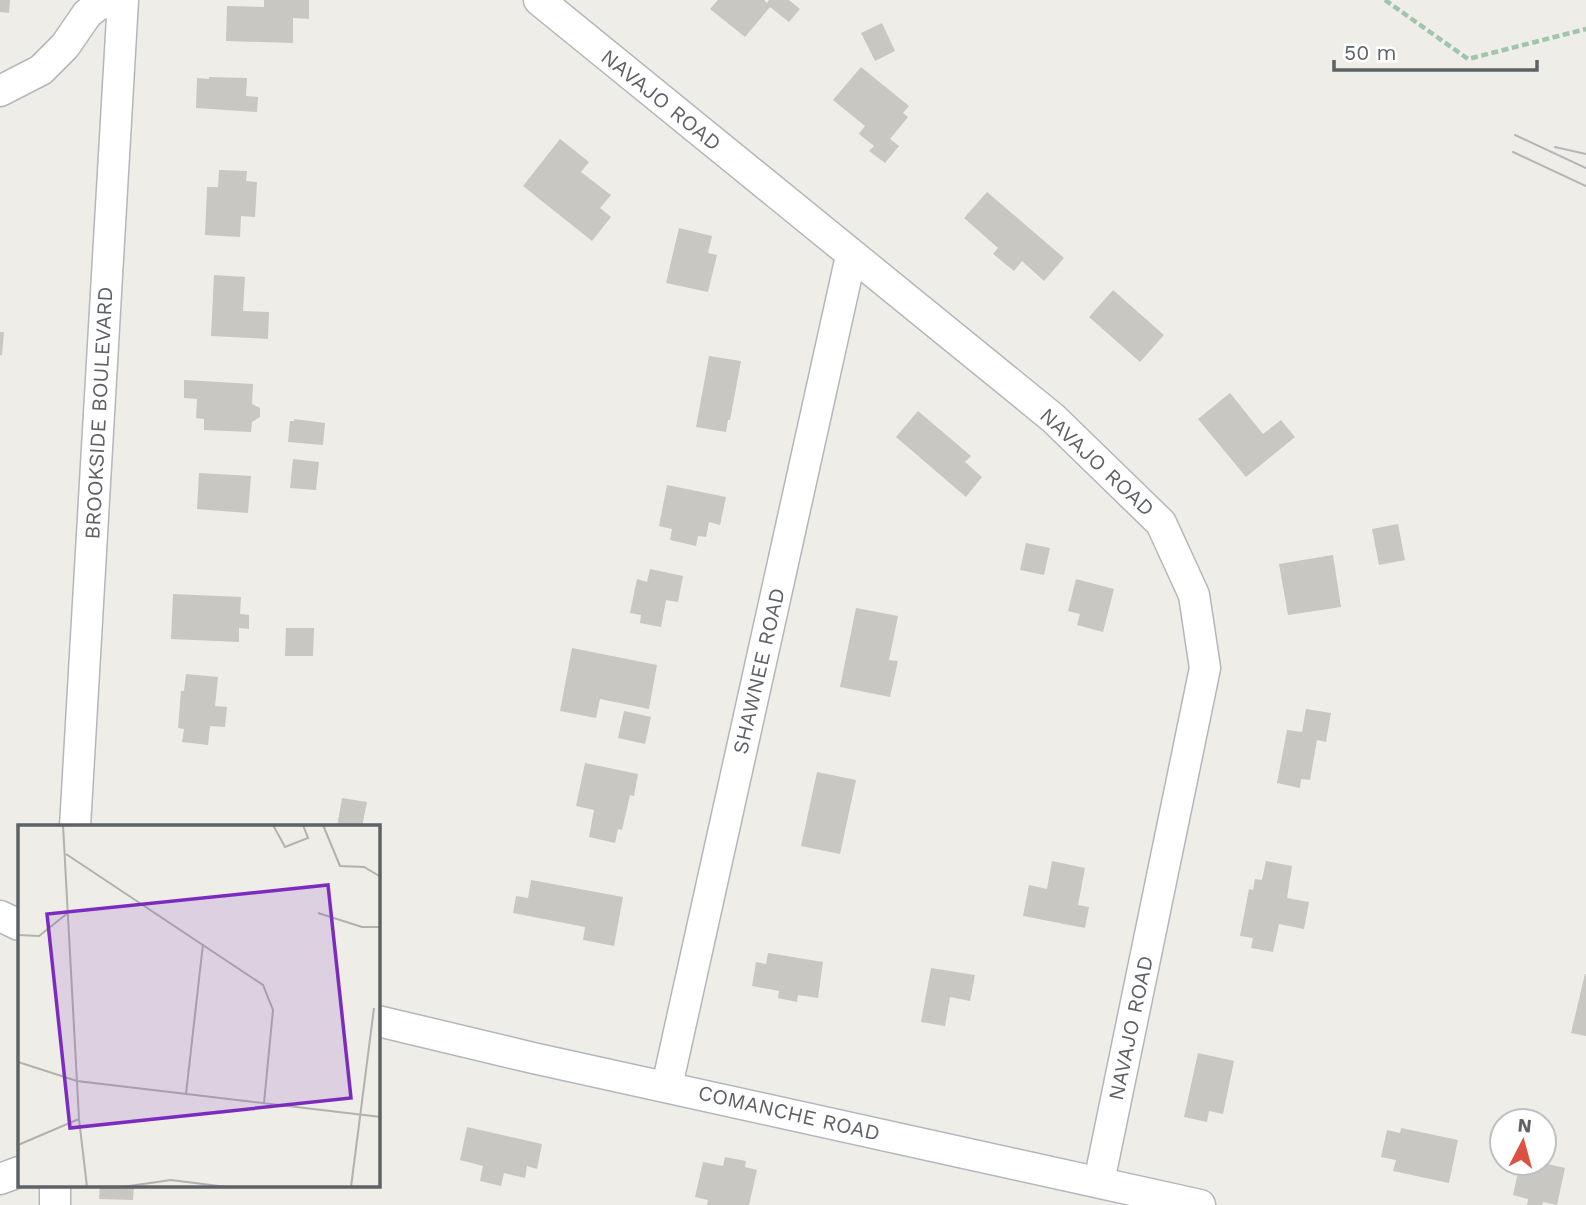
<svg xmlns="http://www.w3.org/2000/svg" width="1586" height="1205" font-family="'Work Sans',sans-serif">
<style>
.building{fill:#c8c7c1}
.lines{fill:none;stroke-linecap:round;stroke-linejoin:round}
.minor-casing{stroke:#b4b6ba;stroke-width:33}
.path{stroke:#9fc5ab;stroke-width:4.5;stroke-dasharray:7 3.5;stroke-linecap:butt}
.minor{stroke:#fff;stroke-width:30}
.tram{stroke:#b4b5b6;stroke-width:2}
.labels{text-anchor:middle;stroke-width:7;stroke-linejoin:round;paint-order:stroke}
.street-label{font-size:21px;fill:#5e6166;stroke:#fff}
.inset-road{fill:none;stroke:#b1b1af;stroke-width:2}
.view{fill:#7b2cbf;fill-opacity:0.15;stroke:#7b2cbf;stroke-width:3.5}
.inset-edge{fill:none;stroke:#5e6166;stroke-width:3.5}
</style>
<rect width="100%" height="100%" fill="#efede7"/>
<!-- building -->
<path class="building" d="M0,0H10L9,13L0,12Z
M264,0H309V19L293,18V43L226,41L227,6L264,7Z
M718,0H764L767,3L769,0H789L800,9L789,22L770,7L745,37L710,9Z
M882,23L895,51L875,61L861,33Z
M861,67L909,106L903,113L908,117L890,139L899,146L885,163L869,151L874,146L859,134L865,126L833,100Z
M209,77L247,78L246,96L258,97L257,112L196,108L197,78L209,79Z
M560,139L589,162L581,172L611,195L600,208L611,217L592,241L523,186Z
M219,170L247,171L246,181L257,182L255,217L241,216L240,237L205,235L207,187H218Z
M987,192L1064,258L1044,281L1022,261L1014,271L993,254L998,248L964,218Z
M679,228L712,236L708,253L717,255L708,292L666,283Z
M214,275L245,277L243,311L269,312L268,339L211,336Z
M1113,290L1164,335L1140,362L1089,317Z
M0,332H4L2,355H0Z
M709,356L741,361L730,420H728L726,432L696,427Z
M184,380L253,384L252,404L260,408V417L252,422L251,432L204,430V419L196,418L197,399L184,398Z
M1230,393L1263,434L1281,420L1295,437L1246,477L1198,419Z
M918,411L971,456L965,462L982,477L966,497L896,437Z
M294,419L325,423L323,445L288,442L290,421H294Z
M293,459L319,462L316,490L290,488Z
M199,473L251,476L248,513L197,509Z
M667,485L726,497L720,525L709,522L706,537L698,536L696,546L670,540L672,529L659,526Z
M1398,524L1405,560L1379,565L1372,529Z
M1026,543L1050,548L1044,575L1020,570Z
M1333,555L1341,607L1288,615L1279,564Z
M650,569L683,576L678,602L666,600L661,627L640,623L641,615L630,613L637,579L647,582Z
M1076,579L1114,589L1103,632L1077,625L1080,614L1068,611Z
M173,594L241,597L240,614L249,615V629L239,628V642L171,639Z
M856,608L898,616L889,660L898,661L890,697L840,687Z
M286,628H314L313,656H285Z
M572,648L657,665L649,709L600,699L596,718L560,711Z
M186,674L218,677L215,706L227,707L225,727L210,726L208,745L182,742L184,729L178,728L181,691H184Z
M1306,709L1331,713L1326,742L1317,740L1310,780L1301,779L1300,788L1277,783L1287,730L1302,732Z
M624,711L651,717L645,744L618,738Z
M585,763L638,774L634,796L630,795L622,830L618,829L615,843L589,837L594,810L576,806Z
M817,772L856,780L840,854L801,846Z
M342,798L367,802L362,827H337Z
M1052,861L1085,868L1078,905L1089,907L1085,928L1023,916L1029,885L1047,889Z
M1266,861L1292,866L1287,898L1309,902L1304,929L1279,924L1273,952L1251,948L1253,938L1240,936L1249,889L1253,890L1255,879L1262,880Z
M531,880L623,897L614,946L583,940L585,927L513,913L516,896L528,898Z
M768,953L823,962L818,998L798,995L797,1002L778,998L779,991L752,986L756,962L766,964Z
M931,968L975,975L970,1001L950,997L945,1026L921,1022Z
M1585,974H1586V1036L1571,1033Z
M1198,1053L1234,1061L1223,1114L1209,1111L1207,1122L1184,1117Z
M467,1127L542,1144L537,1169L527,1166L525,1178L504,1173L501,1186L480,1181L483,1166L460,1160Z
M1401,1128L1458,1140L1449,1183L1393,1171L1396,1160L1381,1157L1387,1130L1400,1133Z
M725,1157L746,1161L745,1167L757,1170L749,1205H707L708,1200L695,1197L703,1162L723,1166Z
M1520,1163H1543L1565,1168L1557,1205L1543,1202L1542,1205H1527L1528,1199L1513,1195Z
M100,1186H134L133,1200L99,1199Z"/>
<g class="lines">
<defs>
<path id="minor" d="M539,0L1053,418L1161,523L1194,595L1205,668L1099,1182
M0,91L41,70L65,46L87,14L98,5L117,0
M75,827L123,0
M0,916L19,925
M378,1021L533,1058L1200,1205
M667,1086L851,256
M0,1179L19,1172
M55,1186V1205"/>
</defs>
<!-- minor casing -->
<use href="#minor" class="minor-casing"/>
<!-- path -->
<path class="path" d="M1385,0L1468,59L1586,29"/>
<!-- minor -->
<use href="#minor" class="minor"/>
<!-- tram -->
<path class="tram" d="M1515,135L1586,168
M1555,147L1586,154
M1513,152L1586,186"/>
</g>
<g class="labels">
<!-- street labels -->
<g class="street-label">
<text transform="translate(661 100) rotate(39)" y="7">NAVAJO ROAD</text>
<text transform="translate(99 413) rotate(-87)" y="7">BROOKSIDE BOULEVARD</text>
<text transform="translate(1097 462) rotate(43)" y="7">NAVAJO ROAD</text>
<text transform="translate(759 671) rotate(-77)" y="7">SHAWNEE ROAD</text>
<text transform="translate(1131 1028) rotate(-78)" y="7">NAVAJO ROAD</text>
<text transform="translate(789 1113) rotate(13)" y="7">COMANCHE ROAD</text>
</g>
</g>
<!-- overview -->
<g transform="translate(18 825)">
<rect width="362" height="362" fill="#efede7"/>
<path class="inset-road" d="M45,0L61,294L69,362M255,0L267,22L290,13L285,0M305,0L322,41L346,42L363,52M48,29L245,160L255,185L246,278M300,88L344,102H363M0,110L21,111L51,87M0,237L59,256L363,292M168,269L185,119M0,320L61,294M104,362L153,355L209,362M333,362L356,183"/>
<path class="view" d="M310,60L333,273L52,303L29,89Z"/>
<rect width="362" height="362" class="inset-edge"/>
</g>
<!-- north arrow -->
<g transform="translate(1523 1142) rotate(6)"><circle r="33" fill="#ffffff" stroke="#bfc0c2" stroke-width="2"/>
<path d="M0-5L12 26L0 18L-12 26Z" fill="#db5241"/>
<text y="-10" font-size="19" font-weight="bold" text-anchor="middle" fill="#5e6166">N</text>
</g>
<!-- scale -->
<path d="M1334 60v10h203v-10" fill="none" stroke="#5e6166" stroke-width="3.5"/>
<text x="1344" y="60" font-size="21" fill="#5e6166" stroke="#ffffff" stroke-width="5" paint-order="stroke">50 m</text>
</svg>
